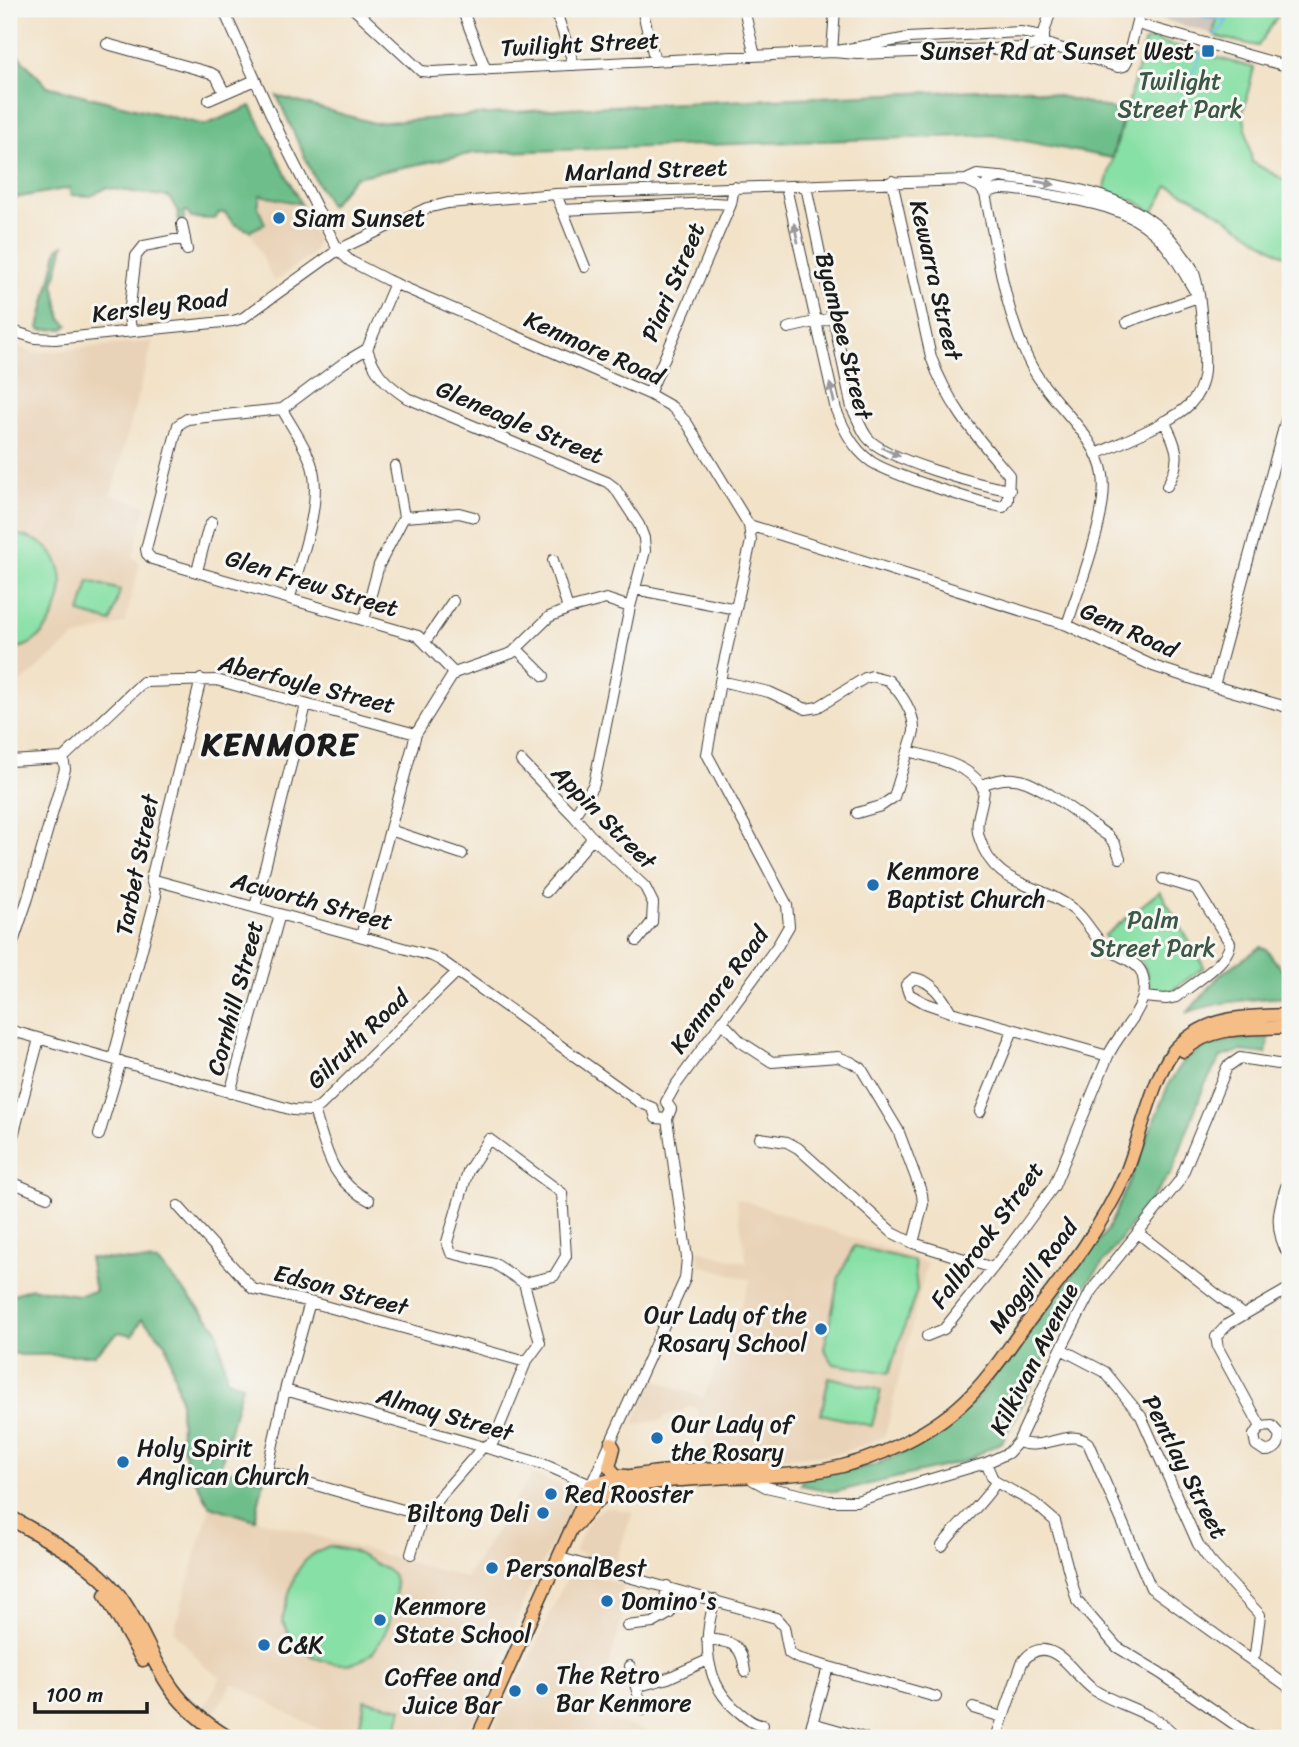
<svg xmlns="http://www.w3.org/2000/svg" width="1299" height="1747" font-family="Sriracha,sans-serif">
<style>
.built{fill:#e9d3b8}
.industrial{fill:#ccc2b9}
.green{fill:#87e0a5;stroke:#527e60;stroke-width:2}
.forest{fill:#6dbe8a;stroke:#446d53;stroke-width:2}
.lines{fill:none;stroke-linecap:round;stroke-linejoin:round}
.stream{stroke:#78beef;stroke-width:2.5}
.minor-casing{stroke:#3c3a36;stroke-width:12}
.major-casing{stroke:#3c3a36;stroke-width:15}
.highway-casing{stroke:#3c3a36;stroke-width:17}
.minor{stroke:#fff;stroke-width:10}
.major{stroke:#f6be87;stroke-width:12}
.highway{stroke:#f6be87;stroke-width:14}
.oneway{fill:#999}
.poi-dot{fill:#1f6fb2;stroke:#f6f6f2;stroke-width:2.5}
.labels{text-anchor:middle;stroke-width:6;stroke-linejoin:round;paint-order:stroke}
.street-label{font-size:24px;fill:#1c1c1c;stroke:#f6f6f2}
.poi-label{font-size:24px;fill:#1c1c1c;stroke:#f6f6f2;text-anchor:start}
.park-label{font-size:24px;fill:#3c5745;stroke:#f6f6f2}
.district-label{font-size:32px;font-weight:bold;letter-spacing:2px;fill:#1c1c1c;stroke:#f6f6f2}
</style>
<rect width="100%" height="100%" fill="#f6f6f2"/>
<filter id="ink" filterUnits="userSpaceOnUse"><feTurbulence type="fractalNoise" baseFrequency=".0143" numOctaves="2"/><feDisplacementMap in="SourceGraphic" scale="14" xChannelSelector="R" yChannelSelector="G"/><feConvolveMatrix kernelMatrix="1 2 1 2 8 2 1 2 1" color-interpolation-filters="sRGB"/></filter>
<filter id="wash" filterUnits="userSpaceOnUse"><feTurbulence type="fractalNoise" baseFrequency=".00686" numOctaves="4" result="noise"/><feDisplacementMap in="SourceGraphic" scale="28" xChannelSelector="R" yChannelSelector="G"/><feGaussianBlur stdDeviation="1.57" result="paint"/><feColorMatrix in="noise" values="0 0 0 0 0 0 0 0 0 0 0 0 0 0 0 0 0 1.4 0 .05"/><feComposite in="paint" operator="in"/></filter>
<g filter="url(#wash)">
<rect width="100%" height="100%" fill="#f2e2c8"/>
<!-- built -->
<path class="built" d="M260,195L301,204L317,241L315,250L310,256L274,282L250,231L265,224L258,207Z
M153,341L111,495L146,505L133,556L140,564L125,623L74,638L23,681L9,683V360L13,345L34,353Z
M736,1198L927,1263L885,1436L861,1447L828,1455L708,1459L698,1411L695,1407H687L684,1411L665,1416L663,1420L633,1425L654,1379L703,1398L751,1280L700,1265L698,1250L747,1263Z
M532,1474L575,1491L576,1499L527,1593L490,1691L464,1738H334L233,1683L211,1719L201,1712L221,1677L204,1666L174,1631L210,1506L466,1578Z
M606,1507L633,1512L615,1563L575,1552V1549L591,1516Z
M573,1570L623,1585L622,1620L596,1710L610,1714L609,1720L666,1736L665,1738H488L531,1655L569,1573Z"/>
<!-- industrial -->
<path class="industrial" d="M1157,9H1186L1218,18L1213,34L1168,21L1160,18Z"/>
<!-- green -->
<path class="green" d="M1186,9H1282L1258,46L1217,37L1213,34L1217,18Z
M1150,39L1254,68L1243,112L1252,162L1281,178L1290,186V259C1249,236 1212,204 1168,186L1153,213L1137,202L1104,191L1143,48L1144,43Z
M9,534C56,537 73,573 54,615C49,627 38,641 25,646C21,648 14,648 9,648Z
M89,581L120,590L111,622L80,613Z
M1160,891L1204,967L1166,995H1159L1149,990C1148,946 1123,961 1104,936Z
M854,1246L914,1261L917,1290L889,1373L834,1364L824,1349L839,1277Z
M829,1377L881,1390L872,1426L821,1414Z
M329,1546L353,1551L392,1573C404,1591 385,1646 367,1657C346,1671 313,1662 296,1644C290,1637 286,1628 282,1620C292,1585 292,1560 329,1546Z
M365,1700L402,1708L395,1738H357Z"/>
<!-- forest -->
<path class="forest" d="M9,46L47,86L97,99L205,125L251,106L301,204L260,195L258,207L265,224L250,231L234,224L225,213H219L215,219L191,218L187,211L184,212V220L181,221L178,219L179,213L169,197L106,188L91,196L70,195V188L9,199Z
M1026,88L1124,112L1112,158L993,135L474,153L355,177L330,206L314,177L277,96L374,123L568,108Z
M64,245L54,284L61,319L68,325L64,329L41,330L39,328L58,248Z
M1261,947L1266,949L1285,974L1287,997C1253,999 1221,1001 1188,1012L1221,974Z
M1269,1038L1266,1054L1240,1051L1221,1057L1204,1086L1172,1171L1087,1284L1060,1329L1002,1442L963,1462L835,1492L801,1485L803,1478L875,1465L919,1445L974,1402L1108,1229L1134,1171L1169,1083L1184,1061L1207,1046L1235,1040Z
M89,1258L158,1262L217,1328L227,1380L242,1385L220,1468L264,1480L255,1520L210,1506L192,1475L181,1445L180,1399L166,1343L142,1319L133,1335L119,1332L94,1355H21L9,1352V1296L31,1288L78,1295L95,1291Z"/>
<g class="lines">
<!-- stream -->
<path class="stream" d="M1188,9L1205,17L1227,20
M1216,35L1225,24L1231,9
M1182,85L1197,65L1202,52"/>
</g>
</g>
<g filter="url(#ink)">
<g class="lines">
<defs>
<path id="minor" d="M223,9L284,143L338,250L350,261L387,280L649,394L672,407L687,423L749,525L751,541L722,671L707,754L787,905L789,926L778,945L675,1086L666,1102
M354,9L421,71L432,72L832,52L858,54L1021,48L1044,43L1118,67L1124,66L1127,61L1140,9
M462,9L486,70
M555,9L574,65
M642,9L655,61
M744,9L755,56
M835,9L832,52L908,38L1020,32L1037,35L1044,43
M1137,24L1290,67
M1044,43V33L1051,9
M107,44L211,73L216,76L224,92
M209,100L255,80
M966,180L977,175L999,177
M806,186L852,408C857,417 861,429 867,437C883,459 981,486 1010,490
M786,187L836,410C844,429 852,447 869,460C884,473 981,503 1003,507L1008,500L1009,475C977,437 948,405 931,357L892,181
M982,189L991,180L1000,177C1063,185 1138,193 1178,248C1182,255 1190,263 1193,270C1200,289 1201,313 1203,333C1204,358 1209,384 1190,404C1173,422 1121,442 1097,454
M556,194L585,267
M985,194C990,192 995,189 1000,189C1012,188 1026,192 1038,193C1076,200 1123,205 1154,233C1171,248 1182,270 1194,290
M562,210L714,203L731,204
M182,224L187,250
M395,283L367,349C376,375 385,383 407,398L607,482L615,488L639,525L644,538L645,551L630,607L594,784L574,816
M1127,322L1198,297
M788,328L832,318
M9,330L35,338L55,339L233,321L243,318L338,250L427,208L448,203L556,194L966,180L980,187L985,194C997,249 1006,320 1033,369C1052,404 1097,435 1103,475C1109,514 1079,586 1067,625
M131,331L129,314L136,256L144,246L185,238
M367,349L345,362L282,409L187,419L178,425L146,549L147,554L152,559L418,636L454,673
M649,394L731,204L734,187
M282,409C291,426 307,448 312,466C323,503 300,561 290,597
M1164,421C1177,447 1183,459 1167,486
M395,466L404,517
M749,525L1067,625L1153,666L1214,686L1290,708
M553,560L568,609
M197,571L208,529L212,522
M635,589L736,609
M364,620L379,565L404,517L459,513L474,517
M425,642L453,601
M517,649L544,676
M454,673L512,653L549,617L568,609L606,599L630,607
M720,681L769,692L806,709L818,707L865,678L872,676L888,680C901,693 915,713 914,732L894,797L881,806L857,813
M1214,686L1290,405
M908,751C933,758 971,764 984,790C983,806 974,821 979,837C995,890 1039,881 1074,910C1087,920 1093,937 1106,947C1127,964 1149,959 1143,997L1166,999L1176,997C1191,985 1229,963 1230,943L1196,889L1163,879
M9,761L63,758L143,682L216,680L416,734
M521,761L574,816L590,835L645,887L653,903L652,922L637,941
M982,785C994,780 1007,777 1020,780C1041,784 1088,822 1108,836L1115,844L1120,858
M390,830L462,854
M151,879L432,956L442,961L639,1102L653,1108
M546,892L593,838
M255,907L306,705
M361,936L416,734L454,673
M9,954L28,898L65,769L63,758
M951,1012L925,1003L909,994L906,985L914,978C932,981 942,996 951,1012L1108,1056
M722,1022L741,1042L772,1062L838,1057L851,1062L861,1068L898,1130L922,1194L923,1204L913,1243
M9,1030L293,1110L310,1111L320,1106L457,972
M113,1059L156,896L151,879L201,679
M230,1093L280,914
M653,1108L656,1118L667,1119L671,1109L666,1102
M314,1110C326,1148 330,1181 369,1200
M980,1112L1013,1030
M99,1135L121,1061
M760,1138L787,1142L798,1148L893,1233L913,1243L993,1268
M9,1151L39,1039
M1290,1176C1278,1207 1272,1228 1290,1258
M9,1181L47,1197
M178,1206L253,1289L310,1302L526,1362
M1138,1233L1243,1315
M310,1302L285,1390L267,1471L410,1512H421
M927,1336L944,1329L1004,1254L1054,1186L1108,1056C1118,1034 1136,1020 1143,997
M1061,1349L1105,1372L1141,1416L1198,1544L1210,1561L1260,1615L1255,1654L1251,1659
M285,1390L543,1464L591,1485L685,1279L687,1258L667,1119
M1261,1427L1254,1435L1256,1445L1265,1451C1275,1451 1281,1445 1279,1434L1272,1426L1261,1427L1218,1348L1216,1337L1228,1324L1290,1288
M1018,1442C1044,1452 1070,1427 1088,1443L1151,1588L1290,1688
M986,1463L992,1477L996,1482L1034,1503L1055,1521L1077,1601L1117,1647L1160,1673L1253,1737L1282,1736L1290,1729
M752,1472L753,1480L766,1487L829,1501H856L986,1463L1008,1453L1018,1442L1061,1349L1091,1291L1180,1180L1227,1067L1240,1058L1290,1066
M942,1546C958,1523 982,1506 996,1482
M411,1554L421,1521V1512L428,1510L481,1449L493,1442L526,1362L540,1343L524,1283L495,1264L451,1253L447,1242L468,1171L489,1139L562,1193L566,1256L554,1276L524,1283
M560,1558L776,1618L784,1627L789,1653L797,1658L936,1697
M715,1600C702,1640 704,1684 739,1712C746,1718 754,1725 763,1725
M627,1626L653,1623L670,1613L665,1599L667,1586
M707,1639C734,1642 742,1644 745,1672
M630,1666L636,1687L668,1678L708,1660
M636,1687L643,1710
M973,1708L1002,1717
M812,1723L865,1738
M9,1737L11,1738
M808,1738L828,1667
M996,1738L1022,1663C1028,1654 1037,1647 1049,1651C1067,1657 1078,1679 1094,1690C1120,1707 1157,1712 1177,1738"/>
<path id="major" d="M1184,1051C1212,1024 1254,1029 1290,1027
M611,1443L614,1448L609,1467L616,1475L626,1476
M571,1529C586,1518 591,1501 609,1494C641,1481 679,1480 713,1478C750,1476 788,1477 824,1470C875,1461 936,1432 972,1394C992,1374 1007,1350 1024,1327C1062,1278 1101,1230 1126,1173C1139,1142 1155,1068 1177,1047C1209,1015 1248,1016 1290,1015
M477,1738L591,1485C648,1468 710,1468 769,1467"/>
<path id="highway" d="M9,1517C48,1540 89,1559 118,1595C140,1624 151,1660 172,1689C187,1710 207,1725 228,1738
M106,1595L143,1659"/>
</defs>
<!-- minor casing -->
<use href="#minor" class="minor-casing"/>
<!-- major casing -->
<use href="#major" class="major-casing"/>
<!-- highway casing -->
<use href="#highway" class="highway-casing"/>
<!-- minor -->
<use href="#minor" class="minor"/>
<!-- major -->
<use href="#major" class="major"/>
<!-- highway -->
<use href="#highway" class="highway"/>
</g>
<!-- one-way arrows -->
<defs><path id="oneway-solid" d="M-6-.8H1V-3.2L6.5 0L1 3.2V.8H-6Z" transform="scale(1.75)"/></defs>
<g class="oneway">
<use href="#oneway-solid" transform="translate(1045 183) rotate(10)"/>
<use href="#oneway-solid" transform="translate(796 233) rotate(-102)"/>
<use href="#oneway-solid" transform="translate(832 393) rotate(-103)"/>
<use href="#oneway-solid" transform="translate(891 452) rotate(26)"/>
</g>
</g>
<!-- markers -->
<g class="poi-dot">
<rect x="1201" y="44" width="14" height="14" rx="3.5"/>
<circle cx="279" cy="218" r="7"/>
<circle cx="873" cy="885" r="7"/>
<circle cx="821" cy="1329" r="7"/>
<circle cx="657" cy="1438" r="7"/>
<circle cx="123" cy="1462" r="7"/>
<circle cx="551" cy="1494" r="7"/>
<circle cx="543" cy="1513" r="7"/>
<circle cx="492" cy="1568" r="7"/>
<circle cx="607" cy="1601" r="7"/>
<circle cx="380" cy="1620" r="7"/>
<circle cx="264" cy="1645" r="7"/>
<circle cx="542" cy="1689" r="7"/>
<circle cx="515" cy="1691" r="7"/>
</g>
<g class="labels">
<!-- street labels -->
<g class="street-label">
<text transform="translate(580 44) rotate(-3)" y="8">Twilight Street</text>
<text transform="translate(646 170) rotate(-2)" y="8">Marland Street</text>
<text transform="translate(936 280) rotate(77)" y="8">Kewarra Street</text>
<text transform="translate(673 282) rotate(-67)" y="8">Piari Street</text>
<text transform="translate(160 306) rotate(-7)" y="8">Kersley Road</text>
<text transform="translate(844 336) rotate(76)" y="8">Byambee Street</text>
<text transform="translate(594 348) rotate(24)" y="8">Kenmore Road</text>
<text transform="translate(520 422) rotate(23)" y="8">Gleneagle Street</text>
<text transform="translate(312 583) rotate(17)" y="8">Glen Frew Street</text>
<text transform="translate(1129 630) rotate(24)" y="8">Gem Road</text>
<text transform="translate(307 684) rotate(14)" y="8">Aberfoyle Street</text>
<text transform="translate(604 817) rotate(45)" y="8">Appin Street</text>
<text transform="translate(137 865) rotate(-79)" y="8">Tarbet Street</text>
<text transform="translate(312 901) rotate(15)" y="8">Acworth Street</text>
<text transform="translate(719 990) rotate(-54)" y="8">Kenmore Road</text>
<text transform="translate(235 998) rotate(-75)" y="8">Cornhill Street</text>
<text transform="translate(358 1039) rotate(-44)" y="8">Gilruth Road</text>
<text transform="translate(987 1235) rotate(-54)" y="8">Fallbrook Street</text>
<text transform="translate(1033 1276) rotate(-54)" y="8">Moggill Road</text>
<text transform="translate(341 1290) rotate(15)" y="8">Edson Street</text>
<text transform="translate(1034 1359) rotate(-63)" y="8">Kilkivan Avenue</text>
<text transform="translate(445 1414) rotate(16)" y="8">Almay Street</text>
<text transform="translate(1185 1467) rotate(63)" y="8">Pentlay Street</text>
</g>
<!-- poi labels -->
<g class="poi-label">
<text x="1194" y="59" text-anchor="end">Sunset Rd at Sunset West</text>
<text x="293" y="226">Siam Sunset</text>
<text x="887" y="879">Kenmore<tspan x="887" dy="28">Baptist Church</tspan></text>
<text x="807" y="1323" text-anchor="end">Our Lady of the<tspan x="807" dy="28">Rosary School</tspan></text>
<text x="671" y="1432">Our Lady of<tspan x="671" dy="28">the Rosary</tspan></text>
<text x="137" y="1456">Holy Spirit<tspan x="137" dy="28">Anglican Church</tspan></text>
<text x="565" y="1502">Red Rooster</text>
<text x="529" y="1521" text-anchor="end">Biltong Deli</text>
<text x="506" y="1576">PersonalBest</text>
<text x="621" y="1609">Domino's</text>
<text x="394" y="1614">Kenmore<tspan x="394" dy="28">State School</tspan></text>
<text x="278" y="1653">C&amp;K</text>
<text x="556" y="1683">The Retro<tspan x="556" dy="28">Bar Kenmore</tspan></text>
<text x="501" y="1685" text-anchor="end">Coffee and<tspan x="501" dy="28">Juice Bar</tspan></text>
</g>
<!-- park labels -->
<g class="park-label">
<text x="1180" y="89">Twilight<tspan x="1180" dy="28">Street Park</tspan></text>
<text x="1153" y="928">Palm<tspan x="1153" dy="28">Street Park</tspan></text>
</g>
<!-- district labels -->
<g class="district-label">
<text x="280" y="755">KENMORE</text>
</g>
</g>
<!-- margin -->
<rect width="1299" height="1747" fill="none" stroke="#f6f6f2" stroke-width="35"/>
<!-- scale -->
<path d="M35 1702v10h112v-10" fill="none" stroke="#1c1c1c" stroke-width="3.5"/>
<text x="46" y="1702" font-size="21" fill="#1c1c1c" stroke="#f6f6f2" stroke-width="5" paint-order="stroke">100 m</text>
</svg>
